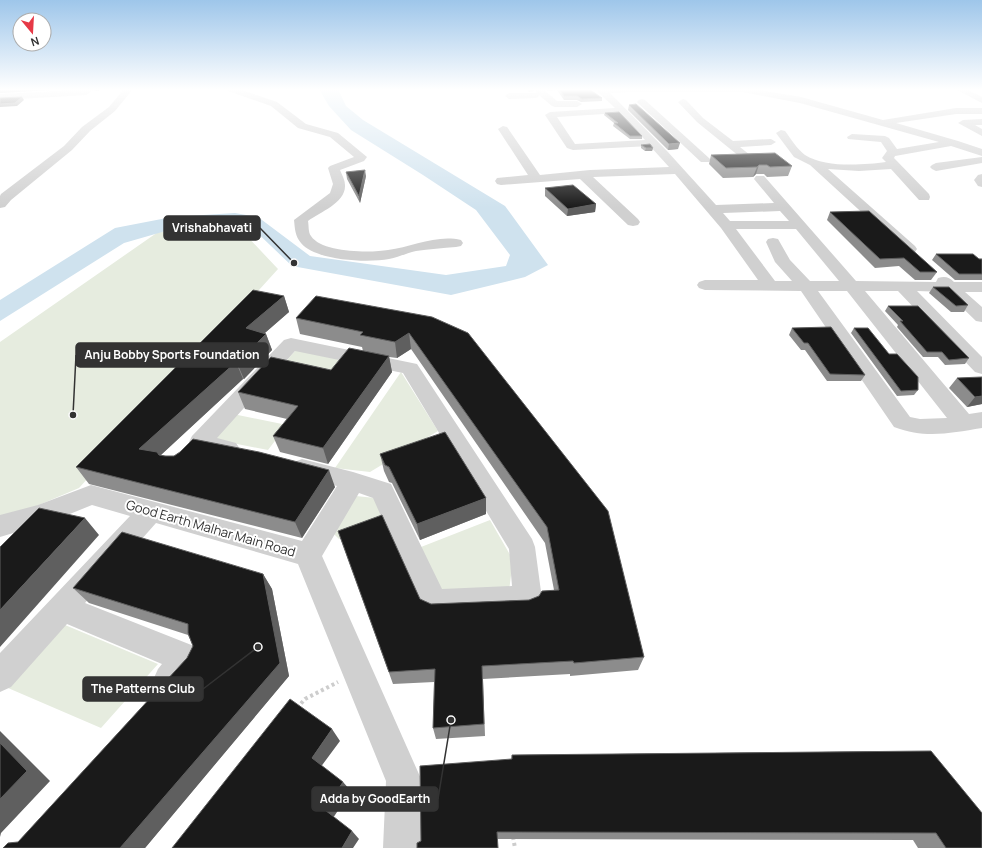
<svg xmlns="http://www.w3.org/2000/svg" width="982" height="848" font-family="Manrope,sans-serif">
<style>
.green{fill:#e6ecdf}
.water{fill:#cfe2ee}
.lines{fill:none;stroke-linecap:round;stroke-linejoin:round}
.path{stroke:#cdcdcd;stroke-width:4;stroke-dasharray:3 3;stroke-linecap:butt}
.minor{fill:#d0d0d0;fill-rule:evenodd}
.wall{fill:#8c8c8c}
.shaded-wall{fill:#5f5f5f}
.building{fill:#1a1a1a;stroke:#5f5f5f}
.labels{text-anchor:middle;stroke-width:4;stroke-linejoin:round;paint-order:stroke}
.near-street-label{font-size:13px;fill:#333;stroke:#fff}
.leader{fill:none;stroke:#333;stroke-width:1.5}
.callout-dot{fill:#333;stroke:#fff;stroke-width:1.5}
.callout{fill:#333;stroke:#333;stroke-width:1.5}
.callout-label{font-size:12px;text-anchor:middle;font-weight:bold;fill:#fff}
</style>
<rect width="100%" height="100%" fill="#fff"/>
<!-- green -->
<path class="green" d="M158,232L244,233L278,269L79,488L34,507L0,516V342Z
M296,350L341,358L326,378L279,369Z
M401,372L438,431L370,472L335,468Z
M233,414L287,425L268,450L212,439Z
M356,496L375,498L386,518L339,539L333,533Z
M490,520L513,560L509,591L441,595L421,547Z
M65,625L158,664L101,728L8,688Z"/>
<!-- water -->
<path class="water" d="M319,89H338L346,106L363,120L505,206L548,265L525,277L451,295L292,266L250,226H183L124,243L0,321V300L115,228L172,217L235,213L258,217L310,256L446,275L506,266L510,255L476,210L423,175L351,130L329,106Z"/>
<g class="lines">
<!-- path -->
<path class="path" d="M297,708L305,699L338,682
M513,837L515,848"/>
<!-- minor -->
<path class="minor" d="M95,89L86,95L0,100V94Z
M124,89H133L115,111L90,131L72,150L11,200L5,207L0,208V196L1,194L64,146L82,127L109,107Z
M227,89H239L277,102L306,124L338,133L367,157L364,161L340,170C342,175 345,180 345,185C346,203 320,212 308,221C309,226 308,232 311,236C322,253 371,253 388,250C412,247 437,234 461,240L463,243L461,246L456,247C443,248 429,249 416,251C407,253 399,257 389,259C368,263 316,261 301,243C295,236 295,229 294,220L330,193L333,184L328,168L330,166L354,157L330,137L298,128L271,106L228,91Z
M534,89H543L557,101H577L582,104L577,107H555L552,106L539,95L538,97L535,98L509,99L505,96L509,93H537Z
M599,89H753L801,97L883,120L956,108H982V114H956L896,123L958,141L982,149V156L951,146L895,156L894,158L929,194L930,197L929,200H919L891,169L859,171L828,169L915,246L917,249L915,252L910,253L905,252L810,165L794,157L776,133L781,130L785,131C791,139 797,149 805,155C825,168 863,165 886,162L882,158L887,151L881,142L848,139L847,137L852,134L885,136L889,138L897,149L939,142L800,103L742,92H629L610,93L667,151L716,205L774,203L754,179L756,176H764L856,281L936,282L938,278C945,276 949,277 954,282H982V292H965L982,307V322L976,321L946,292L917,291L982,357V374L975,372L898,291H865L969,414L982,412V428C950,433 926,439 894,427L801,291L705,290L699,288L697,285L699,282L705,280H758L721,228L675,174L593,177L638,219L640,222L638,225L633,226L628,225L580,179L501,185L497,184L495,181L497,178L528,175L498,129L503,126L507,127L540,175L590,170L669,167L650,146L573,150L567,148L545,115L550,112L615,108L599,93L598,91ZM619,113L645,140L575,144L557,117ZM780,211L789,221H730L723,213ZM736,229H796L839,281H810L790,260L778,239L773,238L768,239L766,242L775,262L792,281H775ZM818,291H847L947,418L920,419L910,417Z
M955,89H966L982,97V103Z
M642,99L645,100L709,158L711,160L709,162H701L639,104L637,102L639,100Z
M683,99L686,100L703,118L733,141L771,139L776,142L771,145L740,147L755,159L753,161H745L697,122L678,102Z
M982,119V125H975L982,129V136L958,123L963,120Z
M982,157V163L936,171L932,169L930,167L932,165L936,163Z
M982,174V187L978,186L974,180L978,175Z
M291,338L417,364L532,539L535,547L542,599L537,609L527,613L434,617L424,613L373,498L359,493L322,556L422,781L423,848H383L386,781L298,564L156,523L85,603L199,648L204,659C197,675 185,689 169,696L158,691L153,680L158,669L162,664L67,624L11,687L0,692V653L130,516L92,505L50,522L0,537V515L38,505L91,485L302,541L337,486L294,474L290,468L294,462L302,459L353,472L391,484L442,589L512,586L509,549L403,373L295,351L217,438L236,443L240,449L236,455L228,458L192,448L189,442L192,436L284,340Z"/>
</g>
<!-- wall -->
<path class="wall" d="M527,89H534V91L529,92Z
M545,89H589L602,98V101L581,102L577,100H564L557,90L548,91Z
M629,105L678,149L668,150L628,110Z
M605,113L642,136V139H630L613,126L614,123L604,115Z
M641,145L653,148L652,151H645L641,148Z
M711,155L792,166L788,176L767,177L764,174H756L753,177L723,178L709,164Z
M346,172L366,176L360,203L347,179Z
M545,188L596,204L595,212L567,216L545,196Z
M830,212L937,272L931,280H915L899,266L875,268L827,220Z
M936,254L982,259V280H955L932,260Z
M933,287L968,305L964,312H951L929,293Z
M284,296L289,312L265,333L266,334L272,350L244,379H243L161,455L335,487L302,538L89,484L76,467Z
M888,306L969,358L965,364L945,365L938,357H923L897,327L898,325L885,311Z
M432,317L644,657L638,670L570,676V674L483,679L485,736L436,739L433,728L434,682L393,684L338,531L420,599L431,604L529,600L554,590L545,543L411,349L397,358L389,357L392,372L328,464L280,452L273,436L287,419L245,409L238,392L331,370L363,351L362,347L300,334L296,318Z
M792,328L865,375L861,381H827L805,350H801L789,335Z
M854,328L889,354L918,390L914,395L897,396L851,333Z
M957,378L982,404L967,407L949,388Z
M380,454L486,498V514L420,540L392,483L389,482L384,471Z
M263,574L272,589L289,676L145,848H3L18,842L187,658L193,646L188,635L89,603L73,588Z
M931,751L982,848H918L913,840L498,839L421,841L511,760L512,755Z"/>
<!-- shaded-wall -->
<path class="shaded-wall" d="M16,89H68L0,93V90Z
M94,89H100L99,91H95Z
M22,97L24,100L17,106L0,107V104Z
M680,143L678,149L668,150L669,144Z
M646,148H653L652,151H645Z
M759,165L756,174L753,177L757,167Z
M365,170L366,176L360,203L359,196Z
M596,204L595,212L567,216L568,209Z
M284,296L289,312L252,344L246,328Z
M409,333L411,349L397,358L395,342Z
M266,334L272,350L244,379L237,363Z
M389,356L392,372L328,464L323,448Z
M236,362L243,379L150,465L139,449Z
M982,396V404L967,407L975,397Z
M329,470L335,487L302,538L295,522Z
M486,498V514L420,540L417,524Z
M85,518L99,535L0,647V610Z
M263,574L272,589L289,676L145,848H120Z
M332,729L340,741L320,768L312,758Z
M0,731L50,781L1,833L0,837Z
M343,782L351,791L333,818L325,810Z
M352,831L359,839L353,848H342Z"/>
<!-- building -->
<path class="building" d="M0,89H16L0,90Z
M559,89H589L602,98L582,99L577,96H564Z
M22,97L15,103L0,104V98Z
M636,104L680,143L669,144L629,105Z
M619,112L642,136H630L614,123H618L605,113Z
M650,144L653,148H646L641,145Z
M775,153L792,166L770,167L767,165H759L757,167L726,168L711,155Z
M365,170L359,196L346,172Z
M573,185L596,204L568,209L545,188Z
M869,211L937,272H920L904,258L880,259L830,212Z
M936,254H973L979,259H982V274H959Z
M933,287H949L968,305L956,306Z
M253,290L284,296L246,328L266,334L237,363L236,362L139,449L157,452L159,455L165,456H174L180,452L193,439L259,452L329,470L295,522L76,467Z
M316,296L432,317L468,333L608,511L644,657L574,663L573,661L482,666L484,724L433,728L435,669L389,672L338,531L382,515L420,599L431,604L529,600L539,596L542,591L559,590L547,527L409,333L395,342L360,335L363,332L296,318Z
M888,306H918L969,358L949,360L942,352H927L900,321H903Z
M831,327L865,375L830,374L808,343H804L792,328Z
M854,328H868L889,354H897L918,377V390L901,391Z
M349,348L389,356L323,448L273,436L298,406L238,392L271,357L331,370Z
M982,377V396L975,397L957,378Z
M445,432L486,498L417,524L389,467L385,465L380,454Z
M39,508L85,518L0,610V547Z
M122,532L263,574L280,663L120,848H3L8,843L18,842L187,658L193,646L188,633V624L73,588Z
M290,699L332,729L312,758L343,782L325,810L352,831L342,848H172Z
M0,743L27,771L0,799Z
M931,751L982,813V848H946L936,833L497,832L498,848H417V843L421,841L420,766L512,759V755Z"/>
<!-- sky -->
<linearGradient id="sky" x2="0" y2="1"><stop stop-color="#9ec6ea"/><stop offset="0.43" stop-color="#fff"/><stop offset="1" stop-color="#fff" stop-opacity="0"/></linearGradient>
<rect width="982" height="208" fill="url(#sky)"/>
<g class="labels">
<!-- near-street labels -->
<g class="near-street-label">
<text transform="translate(211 528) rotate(16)" y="5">Good Earth Malhar Main Road</text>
</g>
</g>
<!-- callouts -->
<path class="leader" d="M294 263L260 228M73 415L76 355M258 647L203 689M451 720L438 799"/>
<g class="callout-dot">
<circle cx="294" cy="263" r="4"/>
<circle cx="73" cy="415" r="4"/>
<circle cx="258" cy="647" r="4"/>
<circle cx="451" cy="720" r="4"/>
</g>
<g class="callout">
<rect x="164" y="216" width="96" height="24" rx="4"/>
<rect x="76" y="343" width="192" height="24" rx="4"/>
<rect x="83" y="677" width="120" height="24" rx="4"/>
<rect x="312" y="787" width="126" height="24" rx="4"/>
</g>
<g class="callout-label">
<text x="212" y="232">Vrishabhavati</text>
<text x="172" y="359">Anju Bobby Sports Foundation</text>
<text x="143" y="693">The Patterns Club</text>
<text x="375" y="803">Adda by GoodEarth</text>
</g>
<!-- north arrow -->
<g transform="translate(32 32) rotate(162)"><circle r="19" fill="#ffffff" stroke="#adadad"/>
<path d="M0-3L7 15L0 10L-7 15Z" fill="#e63946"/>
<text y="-6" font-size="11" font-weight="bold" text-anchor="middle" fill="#333333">N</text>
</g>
</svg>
